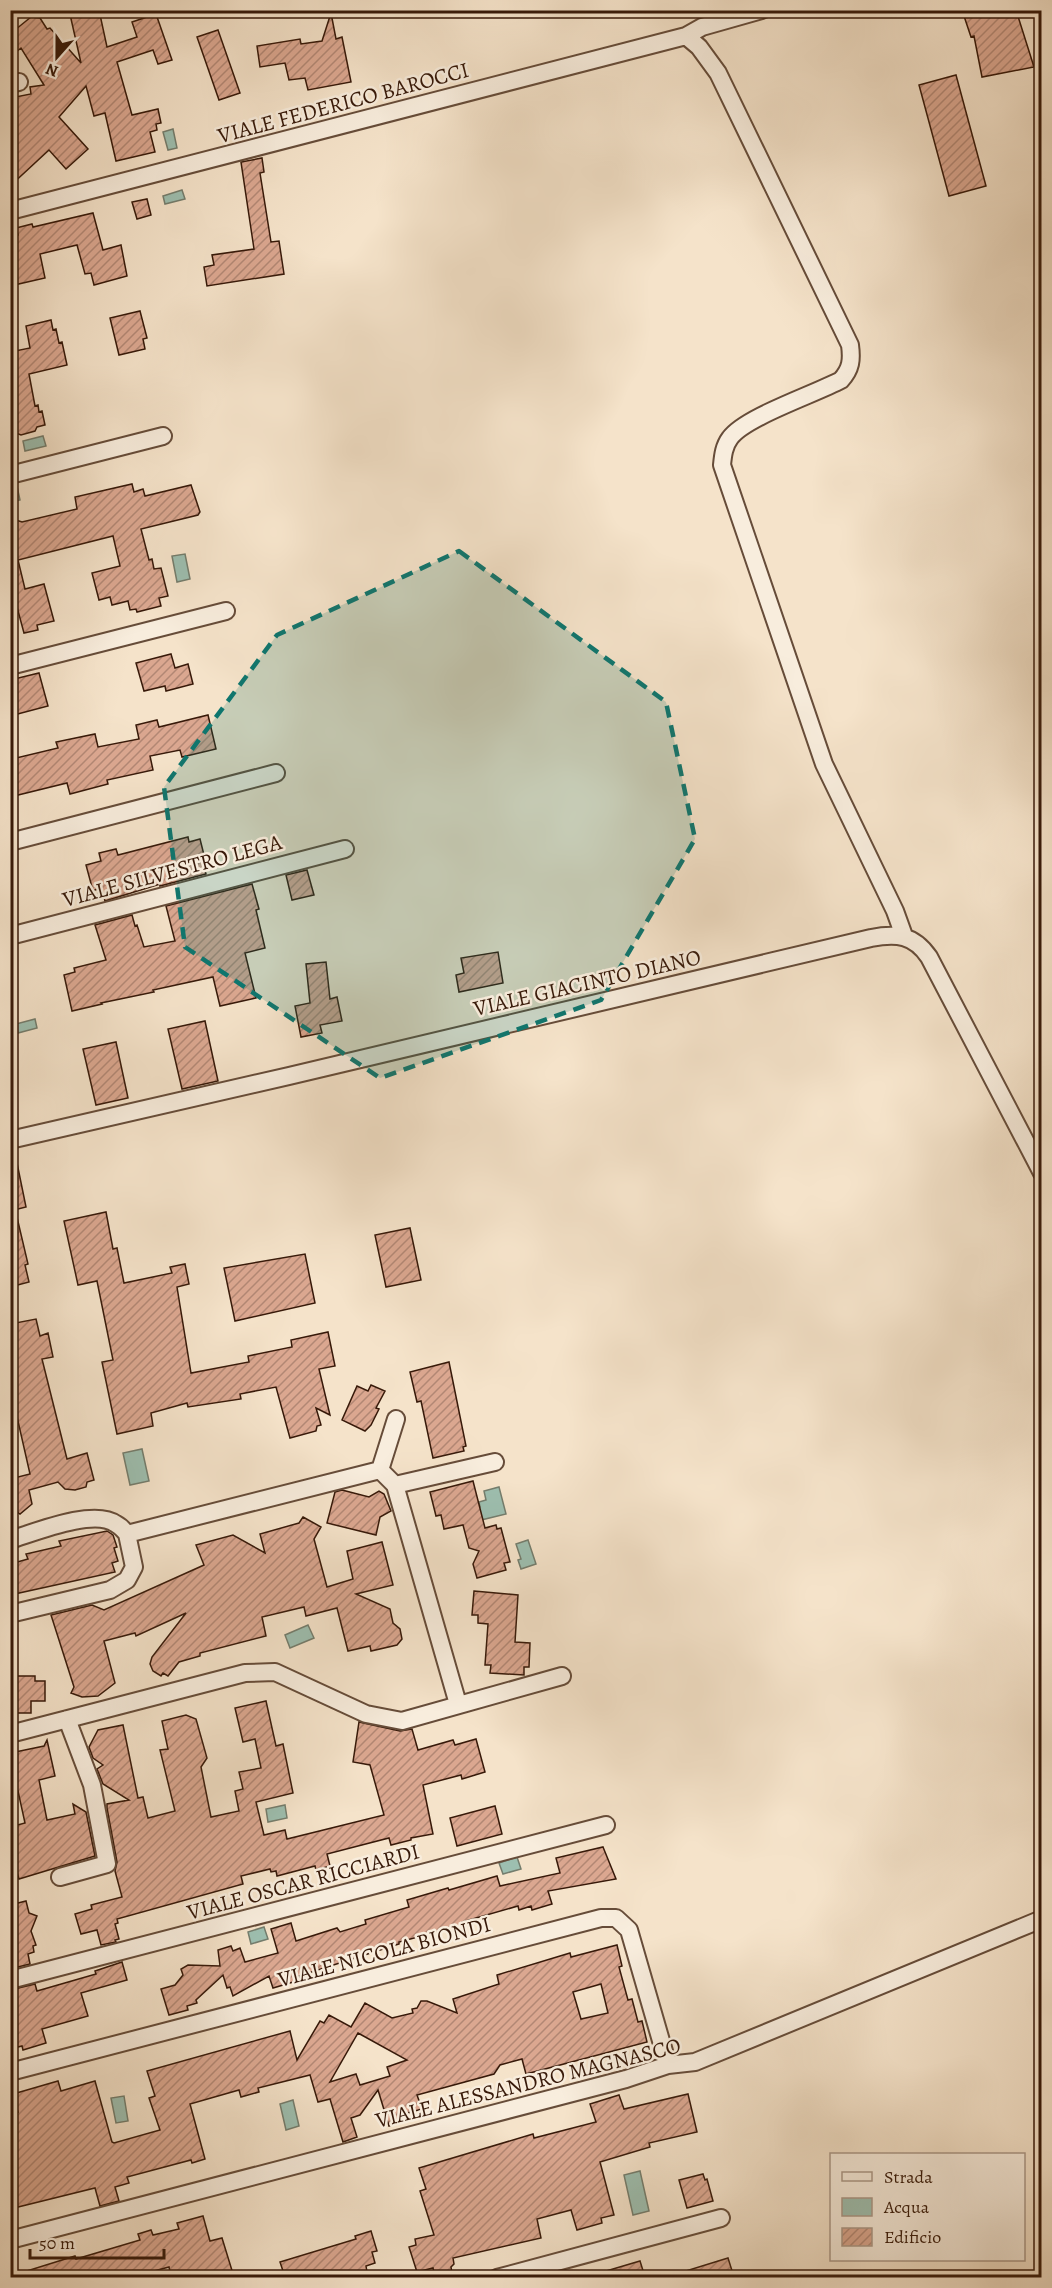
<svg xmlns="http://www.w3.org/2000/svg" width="1052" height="2288" font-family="Alegreya,serif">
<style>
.water{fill:#9dbfb0;stroke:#747d6d;stroke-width:1.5}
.building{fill:url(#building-hatch);stroke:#371909;stroke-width:1.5;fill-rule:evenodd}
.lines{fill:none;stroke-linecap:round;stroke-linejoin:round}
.street-casing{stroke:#664c39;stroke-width:20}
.street{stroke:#f8eddd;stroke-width:16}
.marked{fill:#0f766e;fill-opacity:0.2;stroke:#0f766e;stroke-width:4.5;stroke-dasharray:12 8;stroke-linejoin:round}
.labels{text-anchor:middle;stroke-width:5;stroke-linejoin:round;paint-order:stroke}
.street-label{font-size:22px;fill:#371909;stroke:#f8eddd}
</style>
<defs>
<pattern id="building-hatch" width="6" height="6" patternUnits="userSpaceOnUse" patternTransform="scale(1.5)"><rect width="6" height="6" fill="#dba790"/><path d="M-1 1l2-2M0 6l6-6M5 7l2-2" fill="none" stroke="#b28774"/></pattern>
</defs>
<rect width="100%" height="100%" fill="#f5e3ca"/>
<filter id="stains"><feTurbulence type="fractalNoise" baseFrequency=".00333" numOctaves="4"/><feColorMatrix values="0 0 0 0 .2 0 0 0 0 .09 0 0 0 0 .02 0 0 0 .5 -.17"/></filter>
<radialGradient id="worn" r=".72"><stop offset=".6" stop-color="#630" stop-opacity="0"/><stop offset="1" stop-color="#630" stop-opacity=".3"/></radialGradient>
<!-- water -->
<path class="water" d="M173,129L177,148L168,150L163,132Z
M182,190L185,199L165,204L163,196Z
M43,436L46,446L25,451L23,441Z
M16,482L20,500L11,502L10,483Z
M185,554L190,579L177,582L172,556Z
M35,1019L37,1028L18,1033L16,1024Z
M142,1449L149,1481L130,1485L123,1453Z
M499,1487L506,1514L481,1520L476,1508L480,1507L479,1502L486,1500L484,1491Z
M528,1540L536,1564L521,1569L518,1560L521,1559L516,1544Z
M308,1625L314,1638L290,1648L285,1635Z
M285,1805L287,1818L268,1822L266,1809Z
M517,1857L521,1869L503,1874L499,1863Z
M264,1927L268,1939L251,1944L248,1932Z
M124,2096L128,2121L116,2123L111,2098Z
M293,2100L299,2126L286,2130L280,2104Z
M640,2171L649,2211L633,2215L624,2175Z"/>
<!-- building -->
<path class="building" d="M69,10H99L107,47L137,37L132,22L156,14L172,60L158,64L153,50L117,62L132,115L158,109L161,123L156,124L157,130L150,132L155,152L116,161L105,113L94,116L86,86L59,117L88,149L66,169L49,150L10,186V98L31,94L30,87L44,85L21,48L10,57V34L31,17L40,18L47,29L50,28L81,63Z
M962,10H1016L1034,67L982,77L974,36L971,37Z
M331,13L336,39L342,37L351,82L308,90L305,78L289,80L285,63L260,67L257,46L300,39L301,44L322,41Z
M218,30L240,93L219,100L197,37Z
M956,75L986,186L949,196L919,85Z
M262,158L264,172L260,173L271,242L279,241L284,274L207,286L204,267L214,265L212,255L254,249L241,162Z
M147,199L151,215L137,219L132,202Z
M93,213L103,250L121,245L127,276L94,285L91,273L85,274L77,245L40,254L45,278L14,285L10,271V237L18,235L16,228L32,224L33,227Z
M140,311L147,338L143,339L145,349L119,355L110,318Z
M51,320L53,330L56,329L59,343L62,342L67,365L29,374L35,406L38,405L39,412L42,411L45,425L37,427L35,431L21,435L13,432L10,423V352L30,348L26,326Z
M132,484L134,492L143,489L145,496L191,485L200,512L198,515L141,529L149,560L152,559L154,569L161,568L168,596L159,598L161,606L137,612L136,609L130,610L128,601L112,605L110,597L99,600L92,573L120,566L113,536L18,560L25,589L44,584L54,621L37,625L38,630L24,633L17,607L10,608V518L22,522L77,509L75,497Z
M171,654L175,668L188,664L193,684L166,691L165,686L144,691L136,663Z
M39,673L48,706L10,716V680Z
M208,715L216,749L182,757L180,750L150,756L153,770L107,780L108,784L70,794L67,783L10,797V763L17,762L16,758L58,748L56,742L95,734L98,747L139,739L136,725L157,720L159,727Z
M188,837L189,842L200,839L206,863L203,864L206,874L160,886V884L105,901L103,894L99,895L97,889L93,891L86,865L101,861L99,853L116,849L118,855Z
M307,870L314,895L292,900L286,875Z
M252,884L259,909L256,910L265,948L245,953L256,998L220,1006L213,977L153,990L154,992L101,1003L102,1004L72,1011L64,975L75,972L74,968L106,960L95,925L132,915L135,926L137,925L144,947L175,941L166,906Z
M498,952L503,983L459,992L456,975L464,973L461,958Z
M326,962L330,999L337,997L342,1021L320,1025L322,1033L301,1037L295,1006L310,1003L306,964Z
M205,1021L218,1081L182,1089L168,1029Z
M116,1042L128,1098L96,1105L83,1049Z
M17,1163L26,1207L10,1211V1164Z
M106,1212L113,1249L117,1248L124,1283L172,1273L170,1267L185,1264L189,1284L177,1287L191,1373L249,1362L248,1356L292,1347L291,1340L328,1332L335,1366L319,1369L330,1415L316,1408L321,1425L317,1426L316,1431L290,1438L276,1387L240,1394L241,1399L188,1407L187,1403L151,1413L153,1426L117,1434L102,1362L113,1360L97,1281L78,1285L64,1221Z
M10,1213H16L28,1264L25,1265L29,1282L10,1287Z
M410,1228L421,1280L386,1287L375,1235Z
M305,1254L315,1303L235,1321L224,1268Z
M36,1319L40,1336L48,1333L53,1357L42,1359L67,1459L87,1453L94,1480L87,1482L86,1487L75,1490L65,1489L58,1482L29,1490L32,1504L20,1514L10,1507V1479L30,1474L10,1386V1364L14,1363L10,1348V1324Z
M449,1362L466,1446L463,1447L464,1451L433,1458L421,1401L417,1402L410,1372Z
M371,1385L385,1391L376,1408L379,1409L371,1425L365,1431L342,1420L357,1386L368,1391Z
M473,1481L485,1528L496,1525L497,1529L501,1528L510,1562L504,1563L506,1570L477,1578L473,1564L479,1551L469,1548L463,1525L444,1529L441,1515L436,1516L430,1492Z
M342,1490L369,1497L379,1491L384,1494L391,1511L380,1517L376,1535L327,1523L335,1492Z
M303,1517L321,1527L314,1539L327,1587L353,1579L347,1551L382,1542L393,1585L356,1594L390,1609L393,1623L400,1629L402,1639L397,1645L371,1651L370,1646L348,1651L337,1608L306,1616L304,1607L262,1617L266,1636L200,1653V1656L179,1662L168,1676L163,1673L161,1676L153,1671L150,1664L152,1657L186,1613L136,1636L135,1633L104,1641L115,1683L98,1696L82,1697L71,1693L74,1687L51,1615L92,1605L104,1610L204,1565L196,1545L233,1535L265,1553L260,1534L299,1523Z
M107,1531L113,1535L117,1547L114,1548L118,1561L112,1563L115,1572L10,1595V1564L28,1559L26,1554L61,1546L59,1541Z
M474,1591L518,1595L515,1642L530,1643L529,1667H524V1675L490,1673L491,1665H485L488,1624L478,1623V1615H472Z
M13,1676H35V1681H45V1701H31V1713H10V1690H13Z
M266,1701L276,1746L283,1744L293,1793L256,1802L264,1835L285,1830L287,1839L384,1815L370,1765L353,1762L359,1722L400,1731L412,1729L418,1750L453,1740L455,1745L476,1739L485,1772L462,1779L461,1775L423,1785L433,1834L411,1838V1840L391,1845L389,1838L327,1854L330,1866L316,1870L315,1866L277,1876L276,1871L271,1872L270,1869L241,1876L243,1884L117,1919L118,1923L115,1924L119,1939L115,1940L116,1942L101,1945L97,1930L81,1934L75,1914L92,1909L91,1905L122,1897L115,1871L117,1862L107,1808V1804L129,1800L103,1784L97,1769L103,1765L93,1758L89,1747L98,1730L123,1725L138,1798L143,1797L148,1818L175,1811L160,1750L168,1749L162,1721L186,1715L196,1719L207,1758L201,1767L211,1817L239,1811L235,1791L243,1789L239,1772L261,1768L255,1739L243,1742L235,1708Z
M47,1740L55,1776L39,1780L47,1820L75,1814L73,1804L86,1812L95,1856L19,1879L10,1847V1827L25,1823L18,1791L10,1792V1753L44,1746Z
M495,1806L502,1834L457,1846L450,1818Z
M603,1847L616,1879L548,1891L552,1904L532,1910L531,1906L519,1910L518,1906L462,1922L463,1925L399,1942V1944L299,1976L300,1980L273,1988L269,1976L233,1996L230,1987L227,1988L223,1975L196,2000L197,2003L187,2006L188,2010L169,2015L161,1989L175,1985L183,1975L181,1969L188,1965L220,1966L218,1950L231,1946L233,1951L240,1948L245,1962L278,1953L271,1929L291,1923L296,1941L337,1928L340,1932L366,1924L365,1920L409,1907L407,1900L448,1888L449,1890L497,1876L500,1886L560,1873L556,1858Z
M26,1901L29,1913L37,1916L31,1931L36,1945L33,1946L34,1952L28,1954L30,1964L10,1969V1905Z
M617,1945L622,1966L619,1967L628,2000L632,1999L638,2022L642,2021L647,2042L526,2074L522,2059L500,2065L494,2074L417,2095L422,2109L404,2114L406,2121L389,2126L378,2090L360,2115L351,2118L357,2137L343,2142L330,2099L318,2102L310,2075L258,2088L259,2092L241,2097L239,2090L190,2104L205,2159L192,2163L191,2160L127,2177L129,2183L115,2187L119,2201L100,2206L95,2188L10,2209V2113L18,2112L13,2094L58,2081L61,2091L95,2081L112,2142L114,2143L160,2130L149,2098L155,2096L147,2071L290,2031L297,2060L320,2021L324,2023L329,2015L351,2027L365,2003L392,2018L413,2013L412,2009L417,2008L421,2001H427L457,2013L453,1999L499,1984L497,1975L570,1953L571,1957ZM601,1984L608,2013L581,2019L573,1992ZM358,2033L407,2060L387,2067L390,2076L360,2085L356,2074L330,2082Z
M122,1962L127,1980L81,1993L88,2016L42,2029L46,2043L23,2050L22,2046L10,2049V1990L35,1984L37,1991L96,1974L95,1971Z
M688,2094L697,2132L649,2143L650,2147L600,2162L614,2215L601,2218L602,2223L577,2230L571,2210L537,2219L541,2238L453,2258L454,2264L451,2267L452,2273L435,2277L433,2268L417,2272L409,2247L416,2245L415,2239L434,2235L420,2191L426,2189L419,2168L533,2134L534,2138L596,2122L590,2104L619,2095L624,2109Z
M703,2174L705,2180L707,2179L713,2201L687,2208L679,2180Z
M203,2216L210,2241L222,2238L234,2277H171L169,2267L132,2277H17V2274L75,2256L76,2259L140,2240L138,2234L151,2230L153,2235L179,2229L177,2223Z
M371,2231L377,2251L372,2252L375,2263L366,2266L367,2272L351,2277H285L280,2262L356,2239L355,2236Z
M728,2258L734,2277H676V2274Z
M640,2261L645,2277H597L596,2274Z"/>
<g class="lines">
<defs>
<path id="street" d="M686,36L699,47L718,73L850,345C852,360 851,369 841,380C815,394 745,417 730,438C724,446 723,455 722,465L824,764L895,911L904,936
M10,84L19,82
M10,211L686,36L702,27L762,10
M10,475L163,436
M10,666L226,611
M10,842L276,773
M10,936L345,849
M10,1140L289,1076L871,938C897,933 914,935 929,957L1042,1173
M396,1419L380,1470L395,1485L458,1704
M395,1485L495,1462
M10,1540C36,1532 94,1508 116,1524C120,1526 124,1530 127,1534L380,1470
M10,1614L110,1590L127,1580L134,1567L127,1534
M10,1734L245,1673L275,1672L366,1714L402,1721L562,1676
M60,1877L107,1864L92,1785L67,1719
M10,1980L606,1825
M10,2072L601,1918H616L629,1930L668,2065
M10,2240L626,2079L668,2065L695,2062L1042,1919
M497,2278L721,2218"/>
</defs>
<!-- street casing -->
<use href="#street" class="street-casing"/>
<!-- street -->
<use href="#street" class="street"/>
</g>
<!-- marked area -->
<path class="marked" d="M459,551L666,702L695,839L601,1000L380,1078L185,947L164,787L277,635Z"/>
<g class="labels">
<!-- street labels -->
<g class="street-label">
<text transform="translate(343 102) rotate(-15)" y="8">VIALE FEDERICO BAROCCI</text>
<text transform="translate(172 870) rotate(-15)" y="8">VIALE SILVESTRO LEGA</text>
<text transform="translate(587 982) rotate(-13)" y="8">VIALE GIACINTO DIANO</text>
<text transform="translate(303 1881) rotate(-15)" y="8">VIALE OSCAR RICCIARDI</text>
<text transform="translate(384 1951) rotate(-15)" y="8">VIALE NICOLA BIONDI</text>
<text transform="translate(528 2082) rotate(-14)" y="8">VIALE ALESSANDRO MAGNASCO</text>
</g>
</g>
<!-- margin -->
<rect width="1052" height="2288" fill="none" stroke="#f5e3ca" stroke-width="36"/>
<rect x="12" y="12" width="1028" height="2264" fill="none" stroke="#371909" stroke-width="3"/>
<rect x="18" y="18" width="1016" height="2252" fill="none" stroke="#371909" stroke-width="1.5"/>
<!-- legend -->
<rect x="830" y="2153" width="195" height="108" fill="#f8eddd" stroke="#ab9888" stroke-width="1.5"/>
<rect x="842" y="2172" width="30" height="9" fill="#f8eddd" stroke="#ab9888" stroke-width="1.5"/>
<text x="884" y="2183" font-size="18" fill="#371909">Strada</text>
<rect x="842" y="2198" width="30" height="18" fill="#9dbfb0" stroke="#ab9888" stroke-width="1.5"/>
<text x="884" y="2213" font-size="18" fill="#371909">Acqua</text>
<rect x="842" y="2228" width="30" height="18" fill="url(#building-hatch)" stroke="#ab9888" stroke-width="1.5"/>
<text x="884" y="2243" font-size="18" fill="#371909">Edificio</text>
<!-- north arrow -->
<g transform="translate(57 57) rotate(201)" stroke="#f8eddd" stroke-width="4.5" paint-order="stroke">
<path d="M0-4.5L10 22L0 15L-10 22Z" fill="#371909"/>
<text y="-9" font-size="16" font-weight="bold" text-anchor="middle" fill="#371909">N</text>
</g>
<!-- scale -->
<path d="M30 2249v9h134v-9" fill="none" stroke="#371909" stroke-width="3"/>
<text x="39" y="2249" font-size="18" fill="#371909" stroke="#f8eddd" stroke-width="4.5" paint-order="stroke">50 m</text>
<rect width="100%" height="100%" filter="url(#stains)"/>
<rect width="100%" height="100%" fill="url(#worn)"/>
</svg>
